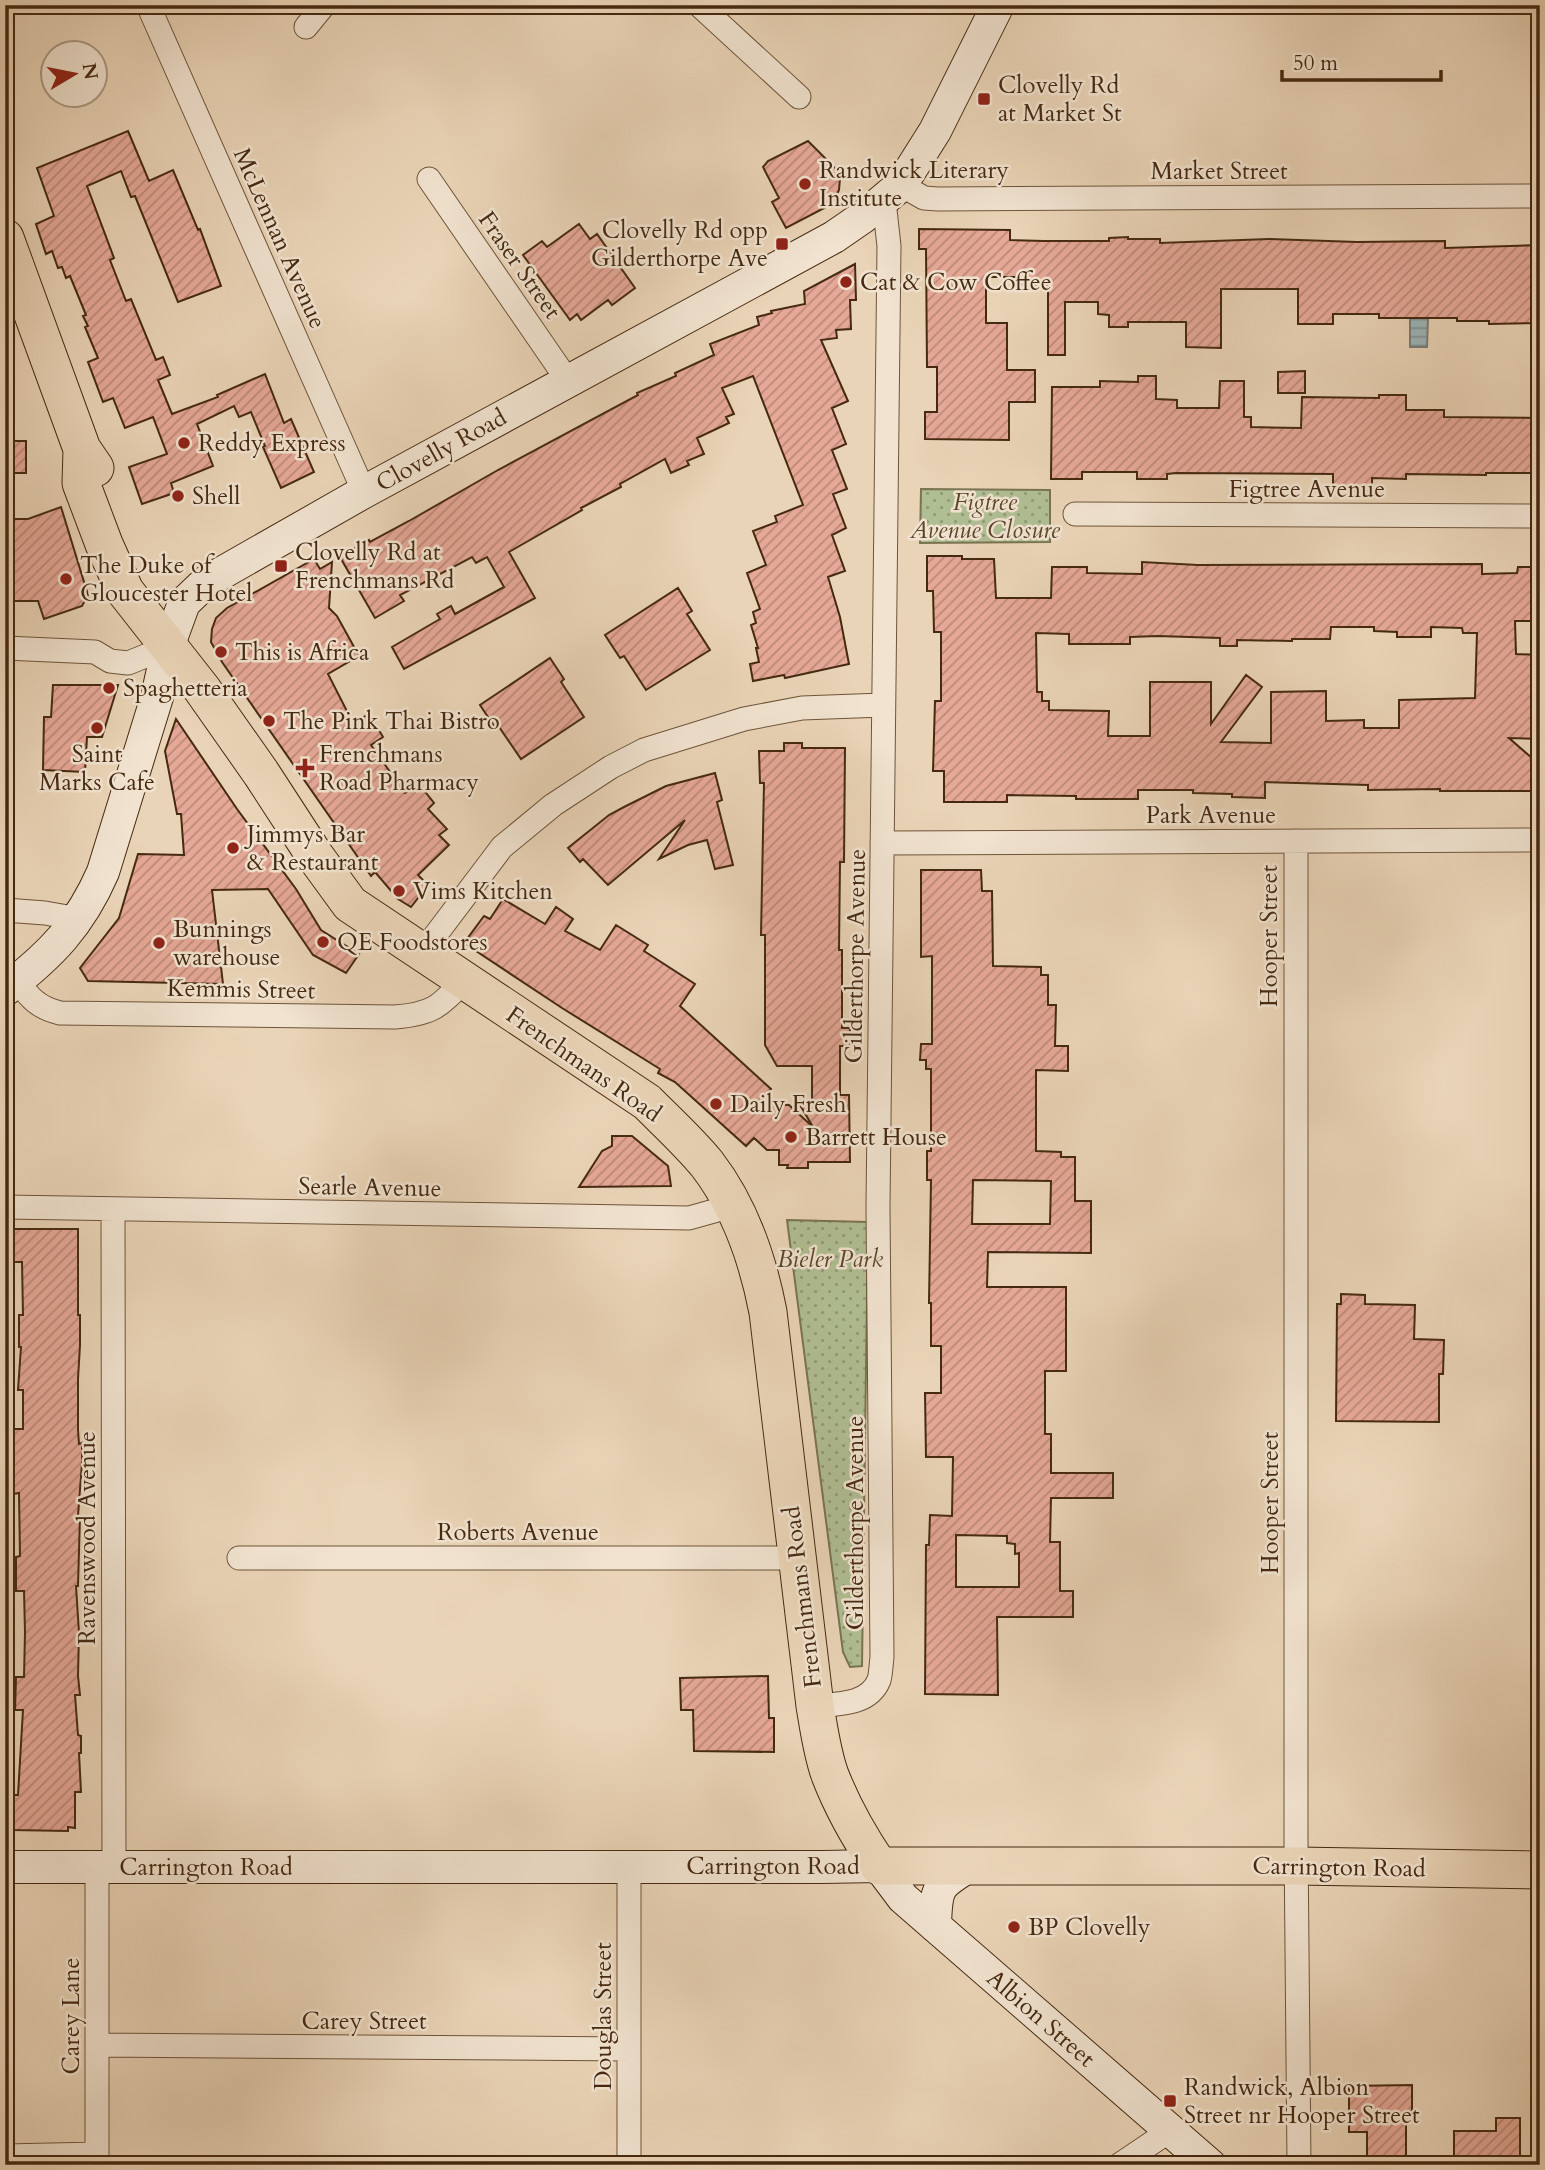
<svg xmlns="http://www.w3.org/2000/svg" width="1545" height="2170" font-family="Cardo,serif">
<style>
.grass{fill:url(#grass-dots);stroke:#7a7452;stroke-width:2}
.water{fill:url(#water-rules);stroke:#7a7d76;stroke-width:2}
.building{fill:url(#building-hatch);stroke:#452911;stroke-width:2;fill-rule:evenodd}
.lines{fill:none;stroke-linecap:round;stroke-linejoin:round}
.street-casing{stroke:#6e543a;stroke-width:25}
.secondary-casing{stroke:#452911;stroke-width:34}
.primary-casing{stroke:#452911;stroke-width:39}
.street{stroke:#f1e3d0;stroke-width:23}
.secondary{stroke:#f1e3d0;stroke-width:32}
.primary{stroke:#ead4b7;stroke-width:37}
.poi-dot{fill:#8f2418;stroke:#f1e3d0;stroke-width:2.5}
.labels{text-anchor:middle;stroke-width:5;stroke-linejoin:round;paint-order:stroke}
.poi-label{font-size:24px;fill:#452911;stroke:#f1e3d0;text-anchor:start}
.street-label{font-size:24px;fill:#452911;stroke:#f1e3d0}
.park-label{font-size:24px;font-style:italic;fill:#5a472b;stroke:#f1e3d0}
</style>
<defs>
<pattern id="grass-dots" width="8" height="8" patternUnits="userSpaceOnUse" patternTransform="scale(1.75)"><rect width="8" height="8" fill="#b0be93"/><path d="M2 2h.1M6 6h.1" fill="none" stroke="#919a77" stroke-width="1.8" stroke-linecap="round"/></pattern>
<pattern id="water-rules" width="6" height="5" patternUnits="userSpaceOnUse" patternTransform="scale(1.75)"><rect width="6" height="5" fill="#9db5b9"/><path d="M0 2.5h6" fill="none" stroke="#829395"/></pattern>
<pattern id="building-hatch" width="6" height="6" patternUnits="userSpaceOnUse" patternTransform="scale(1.75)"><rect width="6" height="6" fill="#e6a897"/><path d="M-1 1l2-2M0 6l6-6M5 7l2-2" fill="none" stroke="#bc897a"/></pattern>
</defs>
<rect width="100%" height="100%" fill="#ead4b7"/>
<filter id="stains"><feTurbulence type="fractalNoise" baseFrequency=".00286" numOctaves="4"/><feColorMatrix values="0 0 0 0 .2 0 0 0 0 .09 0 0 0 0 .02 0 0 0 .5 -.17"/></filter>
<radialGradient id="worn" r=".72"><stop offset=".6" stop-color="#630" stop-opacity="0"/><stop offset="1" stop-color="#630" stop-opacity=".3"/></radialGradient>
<!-- grass -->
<path class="grass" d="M921,489L1050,490V542L920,543Z
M787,1220L868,1222L862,1666L850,1667L843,1652Z"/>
<!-- water -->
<path class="water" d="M1410,318H1428L1427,347H1410Z"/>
<!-- building -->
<path class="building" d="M128,131L149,181L173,170L198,230L200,229L221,286L178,302L135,196L131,197L121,171L87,186L114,258L110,260L126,301L131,299L156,360L163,357L170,375L158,380L172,414L218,397L217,395L265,374L284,423L291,419L314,472L281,488L263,447L265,446L251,412L239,417L234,406L197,424L213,466L171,483L174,493L142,504L129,467L167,454L153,417L125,428L113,398L103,402L88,362L98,358L85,327L88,326L83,316L86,315L70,276L66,278L62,267L58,268L52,251L46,254L36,224L54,216L37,168Z
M808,141L835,168L840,178L839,190L832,204L786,228L772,202L779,198L763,167L768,161Z
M579,224L590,239L597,234L635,288L612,305L608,300L581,320L577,314L570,320L523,255L542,241L547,247Z
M919,229L1010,230V240L1044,241H1109V238L1128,237V239H1160V243L1269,239L1357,242L1445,241V248L1539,245L1540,323L1489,324V321H1457V318H1379V314H1333V324H1298V289H1221V348L1186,347V322H1128V327H1109V315L1098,314V302H1065V355H1048V285H1022V278L1020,277H986V323H1007V370H1035V402H1009V440L925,439V412H937V367H927L926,249H919Z
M855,264L856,300H850L851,329L836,330L837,338L821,340L848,401L832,408L846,444L832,450L847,489L833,494L846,528L832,535L845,571L828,577L840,617L849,664L785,678L784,675L753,681L750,664L759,662L756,648H758L751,625L756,623L753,612L760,609L747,573L766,565L753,531L777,522L775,516L803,505L753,376L722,388L734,414L726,417L729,423L697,438L704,454L687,461L689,465L671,473L665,459L620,484L621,487L581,508L582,510L509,552L535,598L404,669L392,647L440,619L437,614L451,606L455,614L504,587L487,557L476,563L472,557L400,595L404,601L375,618L340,557L369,540L370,542L409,521L498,470L638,395L637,393L676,376L675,373L714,355L710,344L759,325L757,317L772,313L771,311L805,304L804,291Z
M1305,371V393H1278V372Z
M1138,376H1156V399L1177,400V408H1219L1220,381H1244V417H1251V427L1301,428L1302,397L1379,398V395H1406V410H1444V417L1540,418V473H1486V475L1406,474V479L1372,478V491H1333V474L1176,473L1167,474V479H1137V472H1082V479H1051L1052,387H1100V381L1138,382Z
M5,441H26V473H5Z
M61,507L88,595L82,606L44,619L38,601H5V519H28Z
M927,556H962V559H994L996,598H1051L1052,567H1087V573L1142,574V562L1198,565L1482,564V574L1517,573L1518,567H1540V621H1515L1516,654L1540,655V739L1509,738L1540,765V791H1440V789L1368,790V785L1265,782V798L1232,797V794L1193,793V790H1138V799H1076V796L1007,795V802H944V771H933L935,701H941V632H934L933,591H927ZM1331,627H1374V631L1397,632V637H1431V627L1462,628L1463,633H1477L1475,698L1399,700V728H1364V720L1326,721V691L1271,692V743L1221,742L1262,687L1246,675L1211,724V682H1150V736H1108L1109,711L1049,710V701H1042V692H1037L1036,633L1069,634V644H1130V637L1158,636L1220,638V646H1237V640L1292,641V639H1330Z
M314,559L320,569L332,562L329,608L337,616L359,656L328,674L353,723L369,714L383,737L371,745L405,793L418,783L434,803L428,809L447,829L439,835L449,845L418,875L428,885L411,907L398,899L375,872L371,876L222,662L211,642L212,629L216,618L227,608Z
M678,588L692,611L687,614L710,650L646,690L624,656L620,658L605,635Z
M550,658L564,679L561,682L584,717L521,759L497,724L494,726L480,705Z
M53,685H118L102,737H87L85,772L43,770L44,717H51Z
M176,719L237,809L296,889L321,930L359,954L346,973L313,955L268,889L212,890L223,984L88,981L80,968L119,918L138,854L184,855L181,814H177L165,751Z
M784,743H802V748H845L844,862H840L839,950H842V1028H850V1046H840V1095H849L850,1162H808V1168H787L788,1165H779V1150H767L754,1138L746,1146L675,1082L658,1073L660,1069L562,1008L464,943L484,916L490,919L503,899L545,924L556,907L573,919L565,931L600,950L616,925L648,945L644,951L695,984L680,1006L771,1089L760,1104L789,1105L813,1127L800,1105H812V1066H777L765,1045V935H761L764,783H760L759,751H784Z
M715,773L722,800L717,802L733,865L715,869L707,840L688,845L659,859L685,820L608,885L583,859L580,862L568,848L609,815L624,807L666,786Z
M921,870H981L982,891H992L993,966L1041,967V975H1048V1005H1056L1055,1046H1068V1071L1036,1070V1151L1061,1152V1157H1075V1201H1091V1253L988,1252L987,1287H1066V1371H1045V1434H1051V1473H1113V1498H1051L1050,1542H1060V1591H1073V1617H997L998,1695L925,1694L926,1545H929L930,1515L952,1516L953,1457H926L925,1393H941V1346H931V1303H929L931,1180H927V1151H931V1069H926V1060H920L921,1044H932V956L921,957ZM973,1180L1051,1181L1050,1224H972ZM956,1535L1007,1536V1543L1015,1544V1554L1019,1553V1587H956Z
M612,1136H632L668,1166L671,1186L579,1187L602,1151L612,1146Z
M11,1229H78V1315H80V1345L78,1379V1430L79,1444L82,1443V1463L78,1516H80L78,1586H76L79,1633L78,1676L80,1695H75L78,1735L81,1736V1753H79L81,1792H75V1828L68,1827V1831L12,1830L13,1795H18L23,1710H15L16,1677H24L25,1632L24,1591H16V1557L20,1556L19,1493L13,1494L11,1471H14L13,1429H23V1390H18L21,1347H19V1315H23L22,1262H11Z
M1341,1294L1365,1295V1304L1415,1305L1414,1339L1444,1340L1443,1374H1439V1422L1336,1421L1337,1304H1341Z
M768,1676L769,1718H774V1752L694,1751L693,1710H681L680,1678Z
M1412,2085V2111L1406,2112V2159H1400V2165H1367V2132H1349V2086Z
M1496,2118H1520V2165H1454V2131H1496Z"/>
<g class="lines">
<defs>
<path id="street" d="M148,5L364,492
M699,5L799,97
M306,27L324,5
M429,179L568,381
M901,185L924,198L938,199L1540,196
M1075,514L1540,516
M5,648L95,652L110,661L128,663L168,647
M1296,841V1842L1299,2165
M882,843L1540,840
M5,910L45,913L79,919
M422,953L502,847L553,805L611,767L644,750L744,719L802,708L883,705
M18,981C29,998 39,1008 60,1013L395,1017C432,1014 440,1007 464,980
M5,1207L689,1218L732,1206
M113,1209L114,1867
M239,1558H797
M815,1706C838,1704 869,1705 879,1680C881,1673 881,1664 882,1657L878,1207L889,246L884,201
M98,2045L629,2049
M5,2156L97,2154
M97,2165V1867
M629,2165V1867
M1119,2165L1171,2130"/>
<path id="secondary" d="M5,990C51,955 80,925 103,872L157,697L168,647L184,603L206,582L364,492L834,237L863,217L901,185L935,131L998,5
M5,1867H822L879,1866L903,1898L1210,2165
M935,1926C936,1887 937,1885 971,1865"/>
<path id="primary" d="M5,238L82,449L95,468
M82,449L81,483L104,544L125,591L202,689L261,773L315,856L350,904L647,1102C667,1122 689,1142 707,1164C740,1207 758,1260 768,1312L815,1706C819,1729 822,1753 830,1775C842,1806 860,1838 879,1866H1297L1540,1870"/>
</defs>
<!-- street casing -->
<use href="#street" class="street-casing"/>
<!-- secondary casing -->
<use href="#secondary" class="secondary-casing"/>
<!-- primary casing -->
<use href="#primary" class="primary-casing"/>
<!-- street -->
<use href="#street" class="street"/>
<!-- secondary -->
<use href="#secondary" class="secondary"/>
<!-- primary -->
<use href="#primary" class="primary"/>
</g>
<!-- markers -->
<g class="poi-dot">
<rect x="977" y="92" width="14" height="14" rx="3.5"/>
<circle cx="805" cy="184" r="7"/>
<rect x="775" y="237" width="14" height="14" rx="3.5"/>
<circle cx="846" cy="282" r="7"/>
<circle cx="184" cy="443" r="7"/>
<circle cx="178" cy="496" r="7"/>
<rect x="274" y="559" width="14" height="14" rx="3.5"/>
<circle cx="66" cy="579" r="7"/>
<circle cx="221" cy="652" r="7"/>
<circle cx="109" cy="688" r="7"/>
<circle cx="269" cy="721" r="7"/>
<circle cx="97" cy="728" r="7"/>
<path d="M301.5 757.5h7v7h7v7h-7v7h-7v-7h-7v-7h7z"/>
<circle cx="233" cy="848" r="7"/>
<circle cx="399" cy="891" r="7"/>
<circle cx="323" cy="942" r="7"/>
<circle cx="159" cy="943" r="7"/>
<circle cx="716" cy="1104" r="7"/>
<circle cx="791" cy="1137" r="7"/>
<circle cx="1014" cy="1927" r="7"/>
<rect x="1163" y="2094" width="14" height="14" rx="3.5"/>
</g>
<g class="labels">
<!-- poi labels -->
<g class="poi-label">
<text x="998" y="93">Clovelly Rd<tspan x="998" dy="28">at Market St</tspan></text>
<text x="819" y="178">Randwick Literary<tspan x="819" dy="28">Institute</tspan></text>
<text x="768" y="238" text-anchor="end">Clovelly Rd opp<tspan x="768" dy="28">Gilderthorpe Ave</tspan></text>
<text x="860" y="290">Cat &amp; Cow Coffee</text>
<text x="198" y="451">Reddy Express</text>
<text x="192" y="504">Shell</text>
<text x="295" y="560">Clovelly Rd at<tspan x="295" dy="28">Frenchmans Rd</tspan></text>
<text x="80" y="573">The Duke of<tspan x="80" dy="28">Gloucester Hotel</tspan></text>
<text x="235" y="660">This is Africa</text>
<text x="123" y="696">Spaghetteria</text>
<text x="283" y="729">The Pink Thai Bistro</text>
<text x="97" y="762" text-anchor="middle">Saint<tspan x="97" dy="28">Marks Cafe</tspan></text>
<text x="319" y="762">Frenchmans<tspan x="319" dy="28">Road Pharmacy</tspan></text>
<text x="247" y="842">Jimmys Bar<tspan x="247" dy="28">&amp; Restaurant</tspan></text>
<text x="413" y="899">Vims Kitchen</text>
<text x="173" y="937">Bunnings<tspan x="173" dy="28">warehouse</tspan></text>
<text x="337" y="950">QE Foodstores</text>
<text x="730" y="1112">Daily Fresh</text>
<text x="805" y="1145">Barrett House</text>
<text x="1028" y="1935">BP Clovelly</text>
<text x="1184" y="2095">Randwick, Albion<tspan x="1184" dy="28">Street nr Hooper Street</tspan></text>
</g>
<!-- street labels -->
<g class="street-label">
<text x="1219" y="179">Market Street</text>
<text transform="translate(280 238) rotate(66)" y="8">McLennan Avenue</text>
<text transform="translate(520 265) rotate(55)" y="8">Fraser Street</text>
<text transform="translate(441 450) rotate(-29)" y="8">Clovelly Road</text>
<text x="1307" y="497">Figtree Avenue</text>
<text x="1211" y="823">Park Avenue</text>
<text transform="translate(1269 936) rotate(-90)" y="8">Hooper Street</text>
<text transform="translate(855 956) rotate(-89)" y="8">Gilderthorpe Avenue</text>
<text transform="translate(241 989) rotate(1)" y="8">Kemmis Street</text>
<text transform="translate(584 1064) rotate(35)" y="8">Frenchmans Road</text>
<text transform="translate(370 1187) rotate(1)" y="8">Searle Avenue</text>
<text transform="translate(1270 1503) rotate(-90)" y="8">Hooper Street</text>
<text transform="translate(855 1523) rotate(-90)" y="8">Gilderthorpe Avenue</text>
<text x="518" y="1540">Roberts Avenue</text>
<text transform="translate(87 1538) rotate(-90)" y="8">Ravenswood Avenue</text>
<text transform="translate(802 1597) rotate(-97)" y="8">Frenchmans Road</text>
<text x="773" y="1874">Carrington Road</text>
<text x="206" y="1875">Carrington Road</text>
<text transform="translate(1339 1867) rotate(1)" y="8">Carrington Road</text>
<text transform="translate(71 2016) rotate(-90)" y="8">Carey Lane</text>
<text transform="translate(603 2016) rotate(-90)" y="8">Douglas Street</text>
<text transform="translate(1041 2018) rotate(41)" y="8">Albion Street</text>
<text x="364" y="2029">Carey Street</text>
</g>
<!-- park labels -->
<g class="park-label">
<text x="985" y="510">Figtree<tspan x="985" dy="28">Avenue Closure</tspan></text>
<text x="830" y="1267">Bieler Park</text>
</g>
</g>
<!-- margin -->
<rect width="1545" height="2170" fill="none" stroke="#ead4b7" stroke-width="28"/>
<rect x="7" y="7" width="1531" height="2156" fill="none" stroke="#452911" stroke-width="3.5"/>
<rect x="14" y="14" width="1517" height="2142" fill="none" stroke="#452911" stroke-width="2"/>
<!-- north arrow -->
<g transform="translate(74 74) rotate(80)"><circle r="33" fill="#f1e3d0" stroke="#ac9984" stroke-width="2"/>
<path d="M0-5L12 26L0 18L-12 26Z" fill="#8f2418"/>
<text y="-10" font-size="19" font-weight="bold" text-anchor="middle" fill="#452911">N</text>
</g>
<!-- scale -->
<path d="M1282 70v10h159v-10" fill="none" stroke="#452911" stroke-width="3.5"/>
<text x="1293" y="70" font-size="21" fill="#452911" stroke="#f1e3d0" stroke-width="5" paint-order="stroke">50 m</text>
<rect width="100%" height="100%" filter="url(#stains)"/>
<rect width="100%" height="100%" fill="url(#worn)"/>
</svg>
